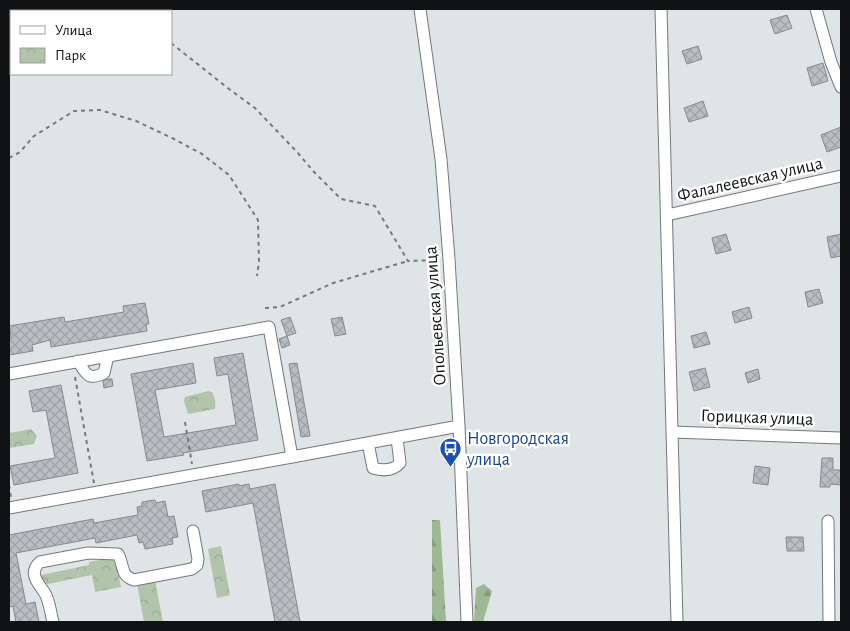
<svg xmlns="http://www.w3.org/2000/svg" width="850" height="631" font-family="'Alegreya Sans',sans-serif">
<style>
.forest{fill:url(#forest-firs)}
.park{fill:url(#park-crowns)}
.building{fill:url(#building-cross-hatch);stroke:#868a8d}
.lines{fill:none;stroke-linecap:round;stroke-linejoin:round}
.minor-casing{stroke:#74787b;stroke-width:13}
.path{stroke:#75797b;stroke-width:2;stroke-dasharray:4 4;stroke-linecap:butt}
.minor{stroke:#fff;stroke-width:11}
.labels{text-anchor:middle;stroke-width:5;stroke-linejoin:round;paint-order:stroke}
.street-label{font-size:18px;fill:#101213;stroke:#fff}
.transit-label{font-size:18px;fill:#164399;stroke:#fff;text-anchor:start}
</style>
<defs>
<pattern id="forest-firs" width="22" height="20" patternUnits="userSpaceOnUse" patternTransform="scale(1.25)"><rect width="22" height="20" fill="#9db892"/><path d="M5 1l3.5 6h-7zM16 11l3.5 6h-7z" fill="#869d7d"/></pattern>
<pattern id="park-crowns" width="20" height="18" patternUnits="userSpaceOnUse" patternTransform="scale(1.25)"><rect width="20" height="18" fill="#b3c4ad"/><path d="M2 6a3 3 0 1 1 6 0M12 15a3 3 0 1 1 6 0" fill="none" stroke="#99a794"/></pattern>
<pattern id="building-cross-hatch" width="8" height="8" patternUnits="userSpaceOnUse" patternTransform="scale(1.25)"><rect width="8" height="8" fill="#babec2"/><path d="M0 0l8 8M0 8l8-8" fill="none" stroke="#9fa2a6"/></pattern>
</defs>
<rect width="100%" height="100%" fill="#dfe4e7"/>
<!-- forest -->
<path class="forest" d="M432,520H440L446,622H432Z
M484,584L492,591L483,622H474L476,588Z"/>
<!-- park -->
<path class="park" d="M208,391L212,392C215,397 216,403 215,409L188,414L184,401L185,397Z
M31,429L37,436L34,444L9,448V433Z
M221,546L230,595L217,598L208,549Z
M115,557L121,587L95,592L92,575L43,585L41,575L89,565V562Z
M155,580L163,622H144L137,584Z"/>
<!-- building -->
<path class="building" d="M787,15L792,28L775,34L770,20Z
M698,46L702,59L687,64L682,51Z
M823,63L828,81L812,86L807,68Z
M703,101L708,116L689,122L684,108Z
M841,127V147L827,152L821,135Z
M726,234L731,250L716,254L712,238Z
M841,234V256L831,258L827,237Z
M819,289L823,303L808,307L805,292Z
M145,303L149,324H146L147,331L51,347L50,340L32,345L33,351L9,355V337L11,336L9,326L64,317L65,322L124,312L123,306Z
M749,307L752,318L735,323L732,312Z
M290,317L296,333L287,336L281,320Z
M342,317L346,334L335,336L331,319Z
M706,332L710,344L694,348L691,336Z
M287,336L290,345L282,348L279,339Z
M243,353L258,440L183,453L184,455L147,461L131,374L193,363L196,383L155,390L164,437L236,425L228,374L217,376L214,358Z
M297,363L310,436L301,437L289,364Z
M705,368L710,387L694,391L689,372Z
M758,369L760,379L748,383L745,373Z
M108,379H112L113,386L104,388L103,381Z
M61,385L78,473L14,485L10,466L55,458L46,410L33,412L29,391Z
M822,458H833V470H841V485L830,484V487H820Z
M755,466L770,468L768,485L753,483Z
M239,484V486L249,484L250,489L275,484L300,622H275L253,503L206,512L202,491Z
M155,500L156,503L165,501L168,517L174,516L178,537L172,538L173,544L145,549L143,542L139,543L137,535L96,543L95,538L16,553L26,604L35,602L39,622H16L13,606L9,607V535L93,519L94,523L138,515L137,507L142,506V502Z
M786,537H803L804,551H787Z"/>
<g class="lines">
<defs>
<path id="minor" d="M420,9L441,159L449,259L459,426L467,622
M661,9L677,622
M816,9L831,62L841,87
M667,215L841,176
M78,361C86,374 88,381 104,373L108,356
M9,374L269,327L292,457L459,426
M672,432L841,438
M368,443L373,468C383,471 393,471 400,463L397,438
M9,508L292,457
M828,521L829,622
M53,622C51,614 50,606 47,598C44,587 25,576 40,562L88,553L118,554C124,564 120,576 134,580L192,569L197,565L198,559L193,531"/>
</defs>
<!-- minor casing -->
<use href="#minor" class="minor-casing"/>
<!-- path -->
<path class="path" d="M121,9L126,11
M38,11L50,9
M9,17H11
M171,43L229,89L255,108L297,152L314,172L341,199L375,206L408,261L439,260
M9,158L20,152L34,136L74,111L100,110L136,121L172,138L202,154L229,175L258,220L259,262L257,276
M265,308L280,307L333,283L408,261
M75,377L94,483
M185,422L192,464
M9,485L11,498"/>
<!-- minor -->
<use href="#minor" class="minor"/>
</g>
<!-- icons -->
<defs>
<symbol id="bus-pin" viewBox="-11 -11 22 30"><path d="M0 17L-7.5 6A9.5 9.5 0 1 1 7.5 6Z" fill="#1a4fb4" stroke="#fff"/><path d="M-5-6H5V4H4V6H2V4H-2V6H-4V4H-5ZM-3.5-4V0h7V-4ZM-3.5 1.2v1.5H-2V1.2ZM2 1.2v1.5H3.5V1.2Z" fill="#fff"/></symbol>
</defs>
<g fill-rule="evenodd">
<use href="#bus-pin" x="438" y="436" width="25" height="34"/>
</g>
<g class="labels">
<!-- street labels -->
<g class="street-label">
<text transform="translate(750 179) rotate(-13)" y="6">Фалалеевская улица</text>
<text transform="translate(435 316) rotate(-94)" y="6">Опольевская улица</text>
<text transform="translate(757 417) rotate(2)" y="6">Горицкая улица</text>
</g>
<!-- transit labels -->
<g class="transit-label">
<text x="467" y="444">Новгородская<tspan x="467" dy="21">улица</tspan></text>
</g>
</g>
<!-- border -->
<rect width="850" height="631" fill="none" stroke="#101213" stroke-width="20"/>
<!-- legend -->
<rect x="10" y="10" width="162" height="65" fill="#ffffff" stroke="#9fa0a1"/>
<rect x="20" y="26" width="25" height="8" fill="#ffffff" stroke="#9fa0a1"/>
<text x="55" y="35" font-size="15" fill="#101213">Улица</text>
<rect x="20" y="48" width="25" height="15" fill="url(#park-crowns)" stroke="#9fa0a1"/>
<text x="55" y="60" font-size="15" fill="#101213">Парк</text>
</svg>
